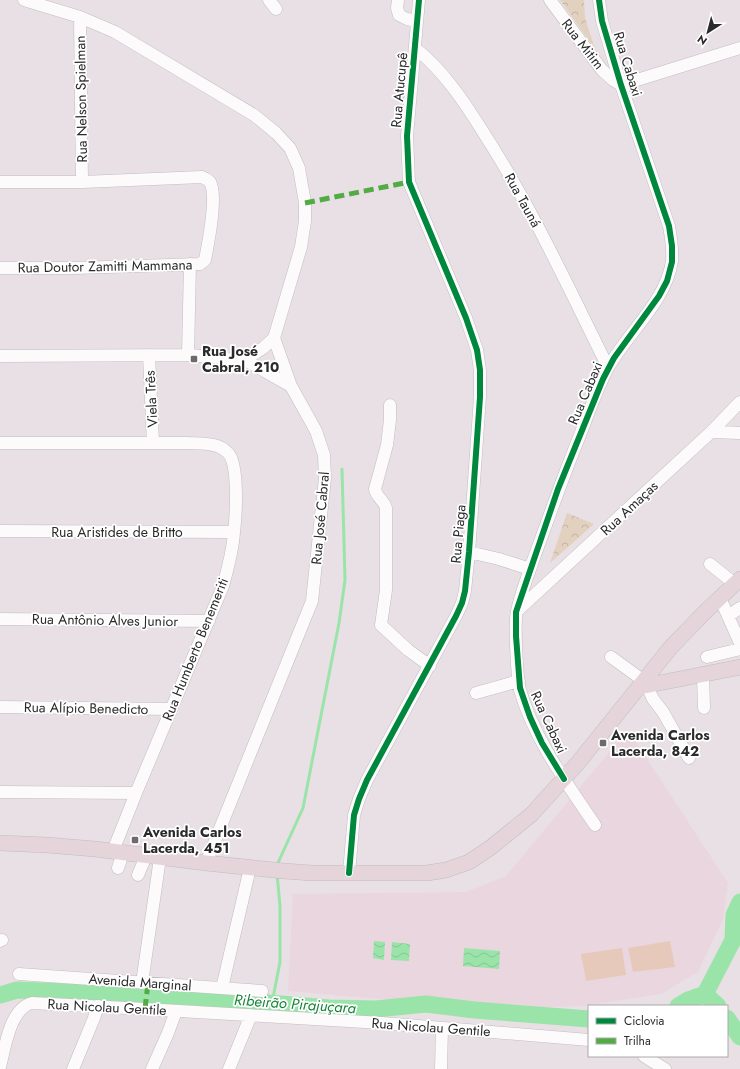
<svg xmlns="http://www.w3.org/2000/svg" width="740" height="1069" font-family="Jost,sans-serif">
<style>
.education{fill:#ead6de}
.park{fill:url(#park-crowns)}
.pitch{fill:#e6c9bb}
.water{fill:url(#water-waves)}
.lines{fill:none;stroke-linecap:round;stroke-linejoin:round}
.stream{stroke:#9ae4a9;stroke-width:3}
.river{stroke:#9ae4a9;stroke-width:17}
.minor-casing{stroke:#c0bec0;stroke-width:13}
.major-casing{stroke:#c0bdbf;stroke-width:16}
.minor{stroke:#fcfafb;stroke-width:12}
.major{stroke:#e5d5da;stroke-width:15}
.quiet{stroke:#53ab44;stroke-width:5;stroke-dasharray:10 5;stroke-linecap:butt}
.cycleway-casing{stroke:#fff;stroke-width:8}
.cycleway{stroke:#00873e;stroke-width:6}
.poi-dot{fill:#6c6a6b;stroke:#fff;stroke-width:1.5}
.labels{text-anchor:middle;stroke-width:3.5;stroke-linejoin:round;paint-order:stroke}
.street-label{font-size:14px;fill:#2a2a2a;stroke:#fff}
.poi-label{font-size:14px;font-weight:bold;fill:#2a2a2a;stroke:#fff;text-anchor:start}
.water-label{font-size:15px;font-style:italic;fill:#168437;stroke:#fff}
</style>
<defs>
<pattern id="park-crowns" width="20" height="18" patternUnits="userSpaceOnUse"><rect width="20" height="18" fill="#e2d1be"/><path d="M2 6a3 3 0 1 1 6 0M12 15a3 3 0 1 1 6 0" fill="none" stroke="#c2b4a3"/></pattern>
<pattern id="water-waves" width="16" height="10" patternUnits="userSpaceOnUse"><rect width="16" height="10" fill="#9ae4a9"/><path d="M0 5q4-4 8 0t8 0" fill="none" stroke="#85c492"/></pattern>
</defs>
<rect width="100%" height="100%" fill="#e8e0e4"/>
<!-- education -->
<path class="education" d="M628,730L728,883L723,919L698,972L661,994L582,1006L525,1008L426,996L392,1000L288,991L293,894L466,892L506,876Z"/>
<!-- park -->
<path class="park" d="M560,0H584L585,18L595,49Z
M567,513L594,524L550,563Z"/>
<!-- pitch -->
<path class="pitch" d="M670,941L675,967L633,972L628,948Z
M622,948L626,975L586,981L581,954Z"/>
<!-- water -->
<path class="water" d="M374,941L385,942L384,960L373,958Z
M392,942L410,944L409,961L391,960Z
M464,948L500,951L499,969L463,966Z"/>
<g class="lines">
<!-- stream -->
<path class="stream" d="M277,865L303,808L339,623L345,580L342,469
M272,1003L280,962V906L277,874"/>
<!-- river -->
<path class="river" d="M705,994L733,940L734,915L740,902
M0,995L17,990L194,997L329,1008L376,1009L426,1004L474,1010L589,1019
M678,1006L688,1000L705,994L718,1006
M727,1018L740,1037"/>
<defs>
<path id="minor" d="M24,0L80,17L115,32L254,115L276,133L290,148L299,168L305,203V221L301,247L274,338L263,348L245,360
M269,0L276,9
M398,0L397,8L399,15L407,19L417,21
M550,0L602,70L613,80L621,85L740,48
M80,17L82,182
M415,48C444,71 465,103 485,135C532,208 569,289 608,367
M0,182H82L202,177C205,178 208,180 210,182C218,195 208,244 205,260L200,264L75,268H0
M274,338L291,386
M149,355L153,443
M188,355L190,264
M0,356L188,355L245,360L291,386L316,431L324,455L325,478L312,601L206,863
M390,405V420L387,445L375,489C376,497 384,500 386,508V590L381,625L408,650L430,666
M711,432L740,433
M0,443H187C201,444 218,442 228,453C239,464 236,516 234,532C233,550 228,568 223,586L136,793L113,851
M0,531L234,532
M469,552L499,559L530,569
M710,564L735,584
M720,598L740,643
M517,611L711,432L740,402
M728,616L740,608
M0,619L209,621
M611,657L644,681
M707,657L740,649
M703,675L704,708
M647,686L653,699L663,712L689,758
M476,693L519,681
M0,707L171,709
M0,792L136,793
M595,825C566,782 534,739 520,690C517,677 514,624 517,611C521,592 529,573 535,555C548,520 560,485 574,450C585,424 595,392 608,368C627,333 666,302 672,261C673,249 671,237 669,226L621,85L602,21L599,0
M118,868L123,853
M349,873L354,815L359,799L367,780L456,616L462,603L465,591L469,552L480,397V370L477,350L466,318L409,182L407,136L419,0
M138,875L146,856
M0,941L2,940
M19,974L262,991
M142,983L160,858
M222,988L250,868
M644,1056L665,1069
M0,1067C5,1048 10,1008 32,1003L145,1009L382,1023L589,1040
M73,1069L94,1018L98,1006
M152,1069L168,1033L176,1011
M229,1069L251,1015
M441,1069L442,1028"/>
<path id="major" d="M639,687L740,667
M0,843L47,845L95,849L206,863L284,871L312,873H427L446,870L469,862L490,848L532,814L577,764L671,647L705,612L740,579"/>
</defs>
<!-- minor casing -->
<use href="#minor" class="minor-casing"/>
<!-- major casing -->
<use href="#major" class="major-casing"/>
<!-- minor -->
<use href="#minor" class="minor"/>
<!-- major -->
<use href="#major" class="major"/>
<!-- quiet -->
<path class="quiet" d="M305,203L409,182
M145,1009L148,983"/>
<defs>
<path id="cycleway" d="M564,779L542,743L530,717L520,688L516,636V612L558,489L603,379L614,358L659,296L667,281L672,262V246L669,226L621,85L602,21L599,0
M349,873L354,815L359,799L367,780L456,616L462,603L465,591L469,552L480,397V370L477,350L466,318L409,182L407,136L419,0"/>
</defs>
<!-- cycleway casing -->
<use href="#cycleway" class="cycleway-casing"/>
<!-- cycleway -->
<use href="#cycleway" class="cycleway"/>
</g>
<!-- markers -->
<g class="poi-dot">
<rect x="190" y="355" width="8" height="8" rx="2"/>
<rect x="599" y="739" width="8" height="8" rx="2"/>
<rect x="131" y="836" width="8" height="8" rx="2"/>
</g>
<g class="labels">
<!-- street labels -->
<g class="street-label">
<text transform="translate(583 44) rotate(52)" y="5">Rua Mitim</text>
<text transform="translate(628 64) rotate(73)" y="5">Rua Cabaxi</text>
<text transform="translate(399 90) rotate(-85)" y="5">Rua Atucupê</text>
<text transform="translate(81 99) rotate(-91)" y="5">Rua Nelson Spielman</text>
<text transform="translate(523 200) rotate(61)" y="5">Rua Tauná</text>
<text transform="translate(105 266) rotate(-1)" y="5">Rua Doutor Zamitti Mammana</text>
<text transform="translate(585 393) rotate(-67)" y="5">Rua Cabaxi</text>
<text transform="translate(151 399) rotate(-93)" y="5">Viela Três</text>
<text transform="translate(629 508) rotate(-43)" y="5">Rua Amaças</text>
<text transform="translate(320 518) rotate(-85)" y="5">Rua José Cabral</text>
<text x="117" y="537">Rua Aristides de Britto</text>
<text transform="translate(458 534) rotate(-85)" y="5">Rua Piaga</text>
<text transform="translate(105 620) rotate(1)" y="5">Rua Antônio Alves Junior</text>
<text transform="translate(195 649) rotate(-68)" y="5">Rua Humberto Benemeriti</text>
<text transform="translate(86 708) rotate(1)" y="5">Rua Alípio Benedicto</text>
<text transform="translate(549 722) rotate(65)" y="5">Rua Cabaxi</text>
<text transform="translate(140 982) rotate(4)" y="5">Avenida Marginal</text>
<text transform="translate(107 1007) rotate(3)" y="5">Rua Nicolau Gentile</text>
<text transform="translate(431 1027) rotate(4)" y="5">Rua Nicolau Gentile</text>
</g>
<!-- poi labels -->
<g class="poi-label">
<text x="202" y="356">Rua José<tspan x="202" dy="16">Cabral, 210</tspan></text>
<text x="611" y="740">Avenida Carlos<tspan x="611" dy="16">Lacerda, 842</tspan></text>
<text x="143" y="837">Avenida Carlos<tspan x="143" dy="16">Lacerda, 451</tspan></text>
</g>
<!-- water labels -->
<g class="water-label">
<text transform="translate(295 1004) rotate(4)" y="5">Ribeirão Pirajuçara</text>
</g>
</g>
<!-- legend -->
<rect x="588" y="1005" width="140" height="52" fill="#ffffff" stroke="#aaaaaa"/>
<rect x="596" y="1018" width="20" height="6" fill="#00873e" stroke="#aaaaaa"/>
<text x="624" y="1025" font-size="12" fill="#2a2a2a">Ciclovia</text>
<rect x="596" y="1038" width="20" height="6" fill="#53ab44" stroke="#aaaaaa"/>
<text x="624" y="1045" font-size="12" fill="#2a2a2a">Trilha</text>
<!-- north arrow -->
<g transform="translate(708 32) rotate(216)" stroke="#ffffff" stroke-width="3" paint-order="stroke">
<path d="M0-3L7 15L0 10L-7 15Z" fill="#2a2a2a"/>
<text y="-6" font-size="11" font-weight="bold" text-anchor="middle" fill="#2a2a2a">N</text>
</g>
</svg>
